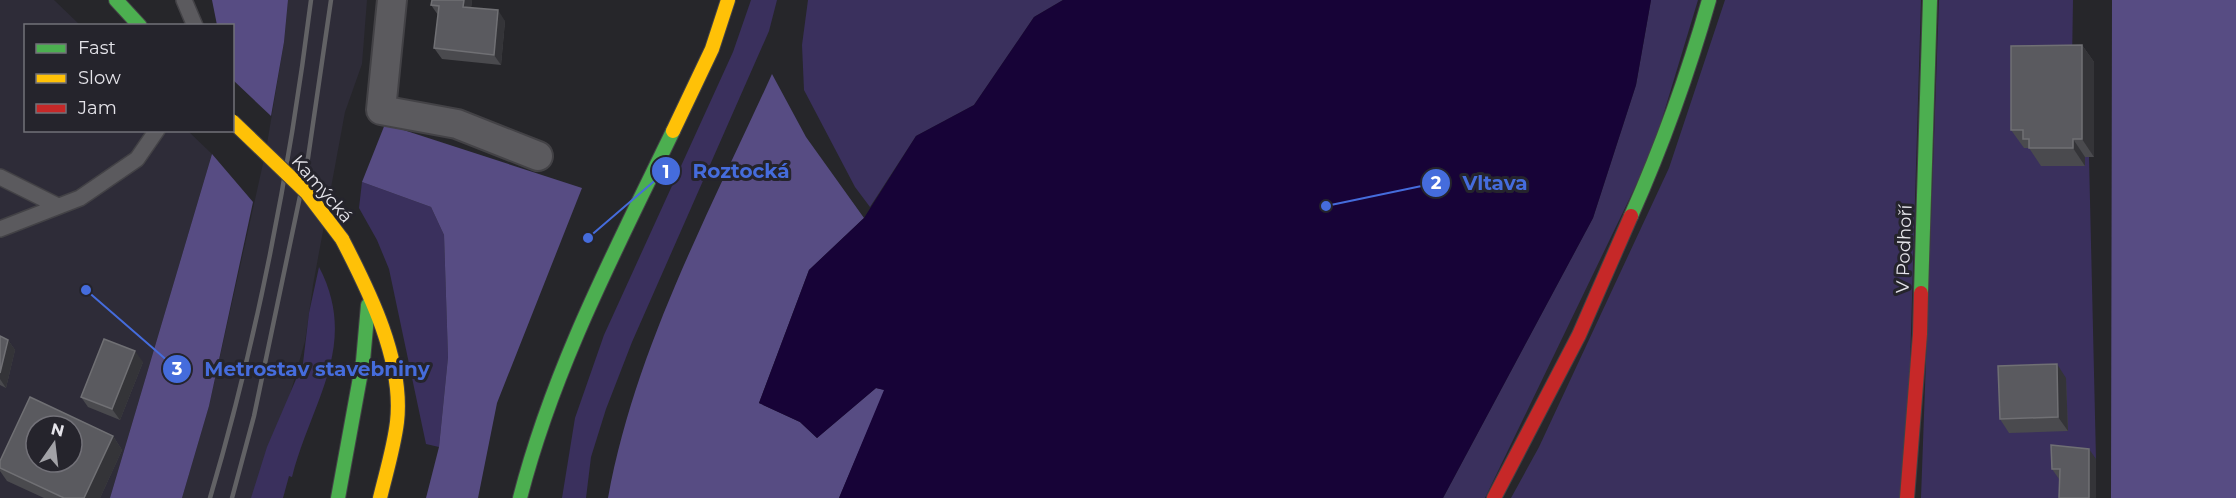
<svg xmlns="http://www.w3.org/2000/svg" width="2236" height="498" font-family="Montserrat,sans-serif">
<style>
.built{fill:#2e2c38;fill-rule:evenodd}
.green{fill:#3a305d}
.forest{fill:#574c83}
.water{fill:#170337}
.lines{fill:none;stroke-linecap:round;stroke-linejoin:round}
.lane-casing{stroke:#434246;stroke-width:18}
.street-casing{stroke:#434246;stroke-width:32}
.fast-casing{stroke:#434246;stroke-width:16}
.slow-casing{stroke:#434246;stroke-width:16}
.jam-casing{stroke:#434246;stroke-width:16}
.lane{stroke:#5b5a5e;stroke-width:15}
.street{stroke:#5b5a5e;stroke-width:28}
.fast{stroke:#4caf50;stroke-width:14}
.slow{stroke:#ffc107;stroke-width:14}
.jam{stroke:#c62828;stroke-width:14}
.rail{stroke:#626265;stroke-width:4.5}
.slow-bridge-casing{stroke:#434246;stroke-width:16;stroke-linecap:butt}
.slow-bridge{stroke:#ffc107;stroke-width:14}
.wall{fill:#4a4a4e}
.shaded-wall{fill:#343438}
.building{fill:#5a5a5f;stroke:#707074;stroke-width:1.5;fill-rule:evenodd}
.labels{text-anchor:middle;stroke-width:6;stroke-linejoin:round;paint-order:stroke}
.street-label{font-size:18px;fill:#e5e4ea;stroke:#25242c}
.leader{fill:none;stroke:#456cdc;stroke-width:2}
.callout-dot{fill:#456cdc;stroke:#25242c;stroke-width:2}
.mark-label{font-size:18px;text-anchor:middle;font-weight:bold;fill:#fff}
.callout-label{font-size:20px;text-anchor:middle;font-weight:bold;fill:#456cdc;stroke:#25242c;stroke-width:6;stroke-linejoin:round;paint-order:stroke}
</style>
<rect width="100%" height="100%" fill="#26262a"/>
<!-- built -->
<path class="built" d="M0,0H54L80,25L26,26V130L188,131L212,154L110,498H0ZM36,426H72V462H36Z
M288,0H367L362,64L345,112L313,285L305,341L261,498H182L209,406L266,150L284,42Z"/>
<!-- green -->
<path class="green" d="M751,0H777L769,31L632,342L606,409L591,457L586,498H562L575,418L604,335L733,52Z
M808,0H1063L1034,17L974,105L916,136L870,207L855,187L804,90L802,45Z
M1651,0H1698L1652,152L1485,498H1443L1593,218L1636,85Z
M1725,0H1921L1906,498H1511L1539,447L1669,168Z
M1939,0H2073L2072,62L2024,147L2035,148L2042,166H2085V157H2089L2096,459L2074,458L2067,480V498H1921Z
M362,182L431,207L444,235L448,357L439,447L426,444L389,269L377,240L359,208Z
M319,267C360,345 311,402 292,477L289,476L283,498H251L267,447L303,363L309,313Z"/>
<!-- forest -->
<path class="forest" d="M212,0H288L284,42L271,116L233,80L232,26L217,25Z
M2112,0H2236V498H2111Z
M772,74L806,137L864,218L809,270L759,403L800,422L817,438L876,388L885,390L839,498H608C635,349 710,211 772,74Z
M385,124L582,188L497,403L478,498H426L439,447L448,357L444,235L431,207L362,182Z
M212,154L253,202L209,406L182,498H110Z"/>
<!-- water -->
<path class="water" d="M1063,0H1651L1636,85L1593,218L1443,498H839L884,390L876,388L817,438L800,422L759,403L809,270L864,218L916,136L974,105L1034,17Z"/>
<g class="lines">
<defs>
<path id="lane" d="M184,0L195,26
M0,177L58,206
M0,229L80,198L137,159L157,130"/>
<path id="street" d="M392,0L381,110L457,124L538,156"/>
<path id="fast" d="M116,0L140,26
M1631,216C1662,146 1688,74 1709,0
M1921,293L1930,0
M338,498L363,361L368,305
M520,498C553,369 615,251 673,131"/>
<path id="slow" d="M673,131L712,49L728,0
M342,239C369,291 404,361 397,422C394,447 386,473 380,498"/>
<path id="jam" d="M1494,498L1579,335L1631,216
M1907,498L1920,334L1921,293"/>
</defs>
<!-- lane casing -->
<use href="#lane" class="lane-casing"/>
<!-- street casing -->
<use href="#street" class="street-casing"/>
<!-- fast casing -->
<use href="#fast" class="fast-casing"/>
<!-- slow casing -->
<use href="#slow" class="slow-casing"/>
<!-- jam casing -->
<use href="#jam" class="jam-casing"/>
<!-- lane -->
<use href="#lane" class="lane"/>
<!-- street -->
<use href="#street" class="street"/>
<!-- fast -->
<use href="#fast" class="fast"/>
<!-- slow -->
<use href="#slow" class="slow"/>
<!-- jam -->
<use href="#jam" class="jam"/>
<!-- rail -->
<path class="rail" d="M210,498C258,336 290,168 311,0
M232,498L254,416L308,158L331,0"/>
<defs>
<path id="slow-bridge" d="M232,121L307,193L342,239"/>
</defs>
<!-- slow-bridge casing -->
<use href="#slow-bridge" class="slow-bridge-casing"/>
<!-- slow-bridge -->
<use href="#slow-bridge" class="slow-bridge"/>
</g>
<!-- wall -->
<path class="wall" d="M432,0H472L471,8L505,21L501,65L442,59L434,48L438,15L431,5Z
M2082,45L2094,62V157H2085V166H2041L2029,148H2024L2011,130Z
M0,336L8,340L15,350L6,388L0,385Z
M143,362L120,420L88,407L81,397Z
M2066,378L2068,431L2009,433L2000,419Z
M113,436L122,450L100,498H44L7,481L0,471V461Z
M2096,459L2059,479L2052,469Z"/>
<!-- shaded-wall -->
<path class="shaded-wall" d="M464,0H472L470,18L463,7Z
M498,10L505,21L501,65L494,55Z
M2082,45L2094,62V157L2082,139Z
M2073,139L2085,157V166L2073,148Z
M8,340L15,350L6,388L0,379V373Z
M135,351L143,362L120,420L112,409Z
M2057,364L2066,378L2068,431L2058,417Z
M113,436L122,450L100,498H84Z
M2089,449L2096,459V498H2089Z"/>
<!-- building -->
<path class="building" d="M432,0H464L463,7L498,10L494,55L434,48L439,6L431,5Z
M2082,45V139H2073V148H2029V139H2023V130H2011V46Z
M0,336L8,340L0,373Z
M104,339L135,351L112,409L81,397Z
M2057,364L2058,417L2000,419L1998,366Z
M30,397L113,436L84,498H64L0,468V461ZM36,426H72V462H36Z
M2051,445L2089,449V498H2059L2060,469H2052Z"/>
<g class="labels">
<!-- street labels -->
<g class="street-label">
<text transform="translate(322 189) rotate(49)" y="6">Kamýcká</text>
<text transform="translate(1904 249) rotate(-88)" y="6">V Podhoří</text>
</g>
</g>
<!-- callouts -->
<path class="leader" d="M588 238L666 171M1326 206L1436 183M86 290L177 369"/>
<g class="callout-dot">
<circle cx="588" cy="238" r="6"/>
<circle cx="1326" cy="206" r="6"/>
<circle cx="86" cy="290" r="6"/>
<circle cx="666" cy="171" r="15"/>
<circle cx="1436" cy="183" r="15"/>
<circle cx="177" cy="369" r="15"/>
</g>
<g class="mark-label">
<text x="666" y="178">1</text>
<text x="1436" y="189">2</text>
<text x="177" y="375">3</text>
</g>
<g class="callout-label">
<text x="741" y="178">Roztocká</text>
<text x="1495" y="190">Vltava</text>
<text x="317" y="376">Metrostav stavebniny</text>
</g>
<!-- legend -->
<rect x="24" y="24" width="210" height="108" fill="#25242c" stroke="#727178" stroke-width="1.5"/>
<rect x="36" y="44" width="30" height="9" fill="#4caf50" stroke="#727178" stroke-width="1.5"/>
<text x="78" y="54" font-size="18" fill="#e5e4ea">Fast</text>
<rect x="36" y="74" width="30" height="9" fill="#ffc107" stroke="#727178" stroke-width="1.5"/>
<text x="78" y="84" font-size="18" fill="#e5e4ea">Slow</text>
<rect x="36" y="104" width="30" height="9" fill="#c62828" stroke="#727178" stroke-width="1.5"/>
<text x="78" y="114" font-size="18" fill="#e5e4ea">Jam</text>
<!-- north arrow -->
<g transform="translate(54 444) rotate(14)"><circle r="28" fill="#25242c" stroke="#727178" stroke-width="1.5"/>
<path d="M0-4.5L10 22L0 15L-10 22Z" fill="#a2a2a7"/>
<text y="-9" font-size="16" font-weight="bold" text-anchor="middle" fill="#e5e4ea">N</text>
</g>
</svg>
